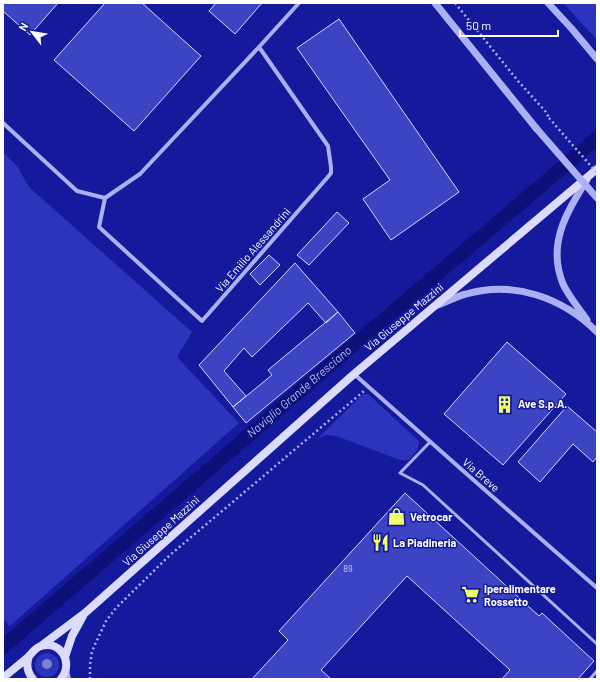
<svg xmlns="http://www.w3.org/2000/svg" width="600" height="682" font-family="Barlow,sans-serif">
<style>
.green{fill:#2c33bc}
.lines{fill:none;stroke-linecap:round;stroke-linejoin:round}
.canal{stroke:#0d1079;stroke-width:14}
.building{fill:#3d44c3;stroke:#d3d5fd}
.path{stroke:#abaff3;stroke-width:2.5;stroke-dasharray:2 3;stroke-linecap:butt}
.service{stroke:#abaff3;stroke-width:3}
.minor{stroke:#abaff3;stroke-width:4}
.tertiary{stroke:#abaff3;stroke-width:7}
.secondary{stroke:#dadbfd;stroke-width:8}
.path-bridge{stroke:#abaff3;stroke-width:2.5;stroke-dasharray:2 3;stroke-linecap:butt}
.tertiary-bridge{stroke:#abaff3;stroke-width:7}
.tree{fill:#7e81d1}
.labels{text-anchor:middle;stroke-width:3;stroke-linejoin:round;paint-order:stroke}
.number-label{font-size:9px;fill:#ced0f0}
.street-label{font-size:11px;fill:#fff;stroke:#151a9c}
.poi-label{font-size:11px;font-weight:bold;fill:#fff;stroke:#151a9c;text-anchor:start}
.water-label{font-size:12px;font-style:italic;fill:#b7bbf9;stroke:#151a9c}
</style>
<rect width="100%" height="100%" fill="#151a9c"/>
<!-- green -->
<path class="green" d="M564,3H597V40L563,3Z
M3,152L18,167L23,177L30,188L192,332L177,357L239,423L10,626L3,619Z
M363,394H368L419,441C419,450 414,454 409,460H400L336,436L326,435L317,439Z
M35 665a12 12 0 1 1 24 0a12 12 0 1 1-24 0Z"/>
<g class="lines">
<!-- canal -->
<path class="canal" id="s1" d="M3,647L321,373L597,138"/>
</g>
<!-- building -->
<path class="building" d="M3,3H58L30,35L3,11Z
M105,3H142L201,56L134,131L54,60Z
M216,3H262L235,34L209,11Z
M339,19L459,192L391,240L363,199L390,180L297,48Z
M337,212L349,223L309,265L297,255Z
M269,255L280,265L260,285L250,274Z
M295,263L338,312L326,323L308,303L252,357L244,348L224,371L246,396L233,407L199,365Z
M338,312L355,333L246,423L233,407L272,375L268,370Z
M507,342L566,394L503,465L444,414Z
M567,406L597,432V457L593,462L573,444L540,482L518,462Z
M405,493L539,616L542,613L594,661L578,679H502L510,670L407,576L321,670L331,679H252L288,640L279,631Z"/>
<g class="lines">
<!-- path -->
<path class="path" d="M455,3L518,81L546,112L549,118
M90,679V665L92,651L106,621L116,608L170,555L364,391"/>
<!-- service -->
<path class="service" d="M430,442L400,473L423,485L597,644
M590,679L597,671"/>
<!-- minor -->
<path class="minor" d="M3,123L77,191L105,198L140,174L259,47L299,3
M105,198L99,227L202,321L327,178L331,173V167L328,146L259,47
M354,374L461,469L597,588
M67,670L69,679"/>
<!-- tertiary -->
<path class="tertiary" d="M435,3L536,128
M548,3L572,29L597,59
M587,180C566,212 547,245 563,284C569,297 579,308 587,320
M438,305C447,302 457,296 466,294C514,280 563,298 597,332"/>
<!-- secondary -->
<path class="secondary" d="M41,646L85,613L354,374L597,169
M29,656C26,664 27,672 33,679
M65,657L72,636L83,616
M3,678C11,671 19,665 27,658C32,654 34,648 41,646C61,640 74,663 61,679"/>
<!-- path-bridge -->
<path class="path-bridge" d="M549,118L597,173"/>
<!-- tertiary-bridge -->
<path class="tertiary-bridge" d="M536,128L597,198"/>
</g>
<!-- trees -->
<circle class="tree" cx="47" cy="664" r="5"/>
<!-- icons -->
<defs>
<symbol id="building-bare" viewBox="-9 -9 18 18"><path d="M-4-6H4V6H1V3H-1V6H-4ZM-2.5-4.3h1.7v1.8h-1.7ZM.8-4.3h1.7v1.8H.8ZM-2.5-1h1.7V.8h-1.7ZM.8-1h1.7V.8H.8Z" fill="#efff6d" stroke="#151a9c" stroke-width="2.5" paint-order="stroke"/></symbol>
<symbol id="shop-bare" viewBox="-9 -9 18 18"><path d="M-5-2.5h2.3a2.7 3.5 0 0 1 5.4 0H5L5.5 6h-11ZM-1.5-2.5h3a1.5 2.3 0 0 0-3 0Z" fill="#efff6d" stroke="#151a9c" stroke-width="2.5" paint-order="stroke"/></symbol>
<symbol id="restaurant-bare" viewBox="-9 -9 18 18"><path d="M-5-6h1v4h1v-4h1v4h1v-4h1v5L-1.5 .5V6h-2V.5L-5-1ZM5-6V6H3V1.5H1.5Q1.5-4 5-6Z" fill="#efff6d" stroke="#151a9c" stroke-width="2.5" paint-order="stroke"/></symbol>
<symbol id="supermarket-bare" viewBox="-9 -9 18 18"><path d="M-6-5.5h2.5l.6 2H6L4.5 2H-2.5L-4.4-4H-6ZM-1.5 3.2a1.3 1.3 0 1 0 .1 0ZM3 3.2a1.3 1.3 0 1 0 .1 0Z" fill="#efff6d" stroke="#151a9c" stroke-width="2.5" paint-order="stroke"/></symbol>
</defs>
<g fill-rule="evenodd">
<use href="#building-bare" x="492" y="392" width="25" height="25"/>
<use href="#shop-bare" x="384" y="504" width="25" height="25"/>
<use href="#restaurant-bare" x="368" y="530" width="25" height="25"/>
<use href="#supermarket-bare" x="458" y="582" width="25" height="25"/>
</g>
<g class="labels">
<!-- number labels -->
<g class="number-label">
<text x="348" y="572">89</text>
</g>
<!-- street labels -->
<g class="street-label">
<text transform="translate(253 250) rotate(-49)" y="4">Via Emilio Alessandrini</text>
<text transform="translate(404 317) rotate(-40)" y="4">Via Giuseppe Mazzini</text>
<text transform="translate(481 475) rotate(41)" y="4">Via Breve</text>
<text transform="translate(161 531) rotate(-42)" y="4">Via Giuseppe Mazzini</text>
</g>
<!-- poi labels -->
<g class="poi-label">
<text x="518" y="408">Ave S.p.A.</text>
<text x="410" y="521">Vetrocar</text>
<text x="393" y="547">La Piadineria</text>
<text x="484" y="593">Iperalimentare<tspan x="484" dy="13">Rossetto</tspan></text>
</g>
<!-- water labels -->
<g class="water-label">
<text dy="4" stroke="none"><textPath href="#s1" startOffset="391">Naviglio Grande Bresciano</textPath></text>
</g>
</g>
<!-- border -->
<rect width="600" height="682" fill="none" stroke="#ffffff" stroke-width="8"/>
<!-- north arrow -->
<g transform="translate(32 32) rotate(301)" stroke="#151a9c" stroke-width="3" paint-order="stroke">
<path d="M0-3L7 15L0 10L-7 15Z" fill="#ffffff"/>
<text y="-6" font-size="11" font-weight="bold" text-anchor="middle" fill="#ffffff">N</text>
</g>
<!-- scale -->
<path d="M460 30v6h98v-6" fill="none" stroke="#ffffff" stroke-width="2"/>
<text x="466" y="30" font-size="12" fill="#ffffff" stroke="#151a9c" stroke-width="3" paint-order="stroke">50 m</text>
</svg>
